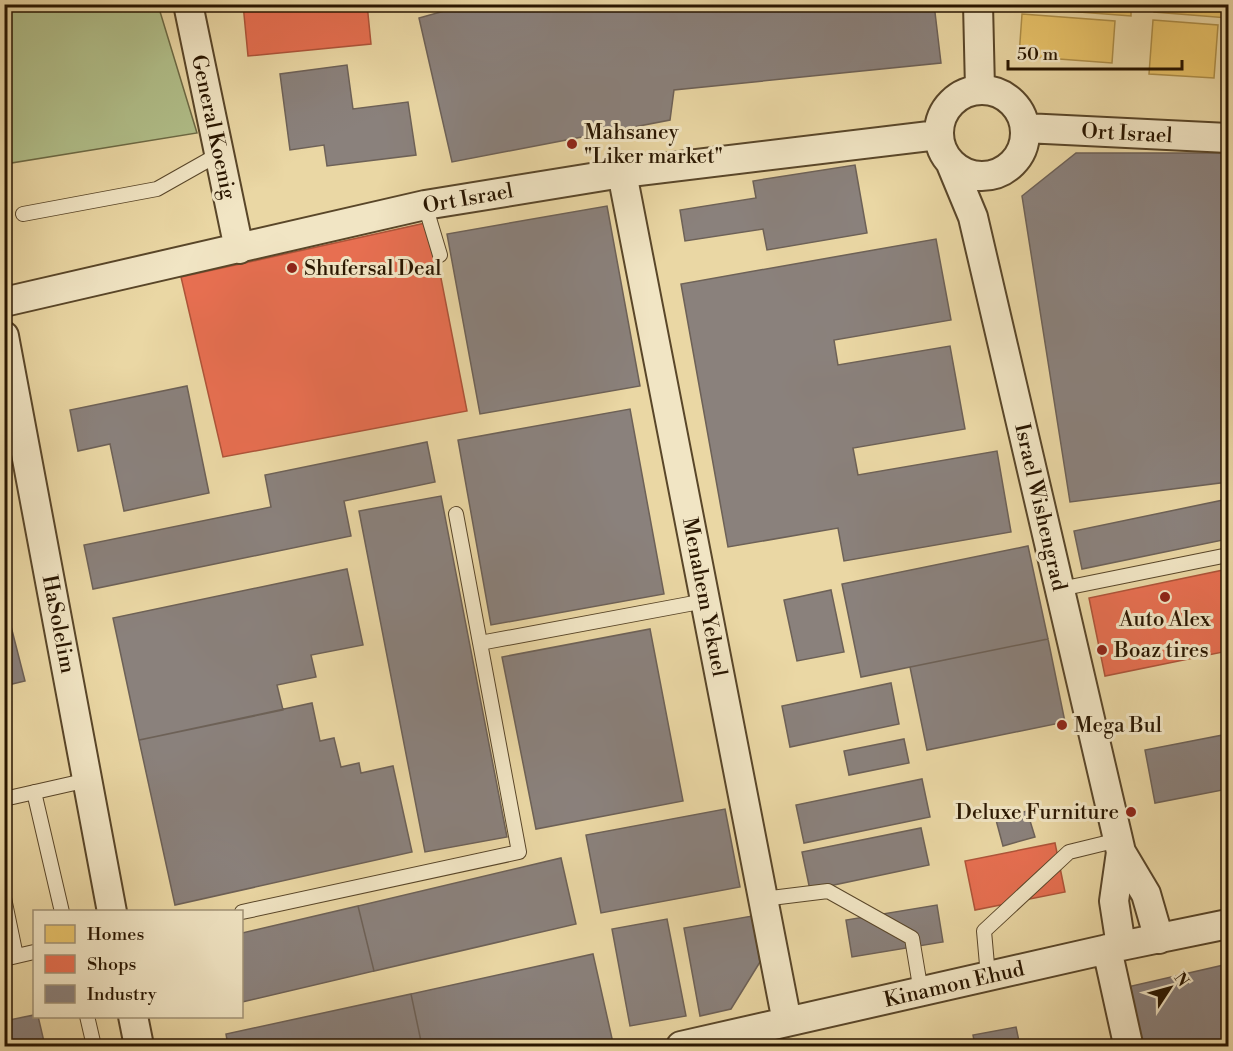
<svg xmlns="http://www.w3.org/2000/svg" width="1233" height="1051" font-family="'Libre Bodoni',serif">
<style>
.green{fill:#b1bf8a;stroke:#6d6a45;stroke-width:1.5}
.homes{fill:#e9c46a;stroke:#af904a;stroke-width:1.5}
.shops{fill:#e76f51;stroke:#ae5439;stroke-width:1.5}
.industry{fill:#8a817c;stroke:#6d6157;stroke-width:1.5}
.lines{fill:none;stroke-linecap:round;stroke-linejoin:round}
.service-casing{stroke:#594629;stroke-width:16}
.minor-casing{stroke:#594629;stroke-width:32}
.service{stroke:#f1e5c4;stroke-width:14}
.minor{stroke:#f1e5c4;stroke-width:28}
.poi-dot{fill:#8f2418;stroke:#f1e5c4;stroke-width:2}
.labels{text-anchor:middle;stroke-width:6;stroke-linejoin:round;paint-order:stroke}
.street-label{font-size:21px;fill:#291600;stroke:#f1e5c4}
.poi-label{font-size:21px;fill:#291600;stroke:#f1e5c4;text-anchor:start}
</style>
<rect width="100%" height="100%" fill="#ead7a4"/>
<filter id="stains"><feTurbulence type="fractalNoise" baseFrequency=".00333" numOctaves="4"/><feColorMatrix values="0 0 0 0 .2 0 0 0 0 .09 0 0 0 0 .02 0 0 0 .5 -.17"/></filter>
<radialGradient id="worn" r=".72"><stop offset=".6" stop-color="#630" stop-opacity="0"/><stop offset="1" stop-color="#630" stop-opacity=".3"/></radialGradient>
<!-- green -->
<path class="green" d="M5,4L158,5L197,133L5,164Z"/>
<!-- homes -->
<path class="homes" d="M1028,4H1131V16L1027,8Z
M1154,4H1228V18L1154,12Z
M1022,14L1115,21L1112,63L1019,56Z
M1153,20L1218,25L1214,78L1149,74Z"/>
<!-- shops -->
<path class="shops" d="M243,4H367L371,44L248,56Z
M430,222L467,411L223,457L181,277Z
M1228,569V651L1105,676L1089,598Z
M1055,843L1065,892L975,910L965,861Z"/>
<!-- industry -->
<path class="industry" d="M469,4H934L941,63L674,90L670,120L452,162L419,18Z
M347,65L353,109L408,102L416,155L327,166L324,145L290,150L280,74Z
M1076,153H1228V482L1070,502L1022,196Z
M855,165L867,233L767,250L763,229L685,241L680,210L756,198L753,181Z
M607,206L640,386L480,414L447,234Z
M936,239L951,320L834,340L838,365L950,346L965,429L853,448L858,475L997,451L1011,532L844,561L838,528L728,547L681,284Z
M187,386L209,493L124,511L110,444L78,451L70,410Z
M630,409L664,594L491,625L458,440Z
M427,442L435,482L344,501L351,536L93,589L84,545L271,507L265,475Z
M441,496L507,837L425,852L359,511Z
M1228,499V539L1082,569L1074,531Z
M1028,546L1048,639L861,677L842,584Z
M347,569L363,645L311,655L316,677L277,685L283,710L139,740L113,618Z
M831,590L844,652L797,661L784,600Z
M4,599L25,681L4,686Z
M650,629L683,801L536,829L502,657Z
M1048,639L1065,722L927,750L910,667Z
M891,683L899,724L790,747L782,706Z
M312,703L320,741L334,738L341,767L359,763L361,773L393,766L412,852L175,905L139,740Z
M1228,734V789L1155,803L1145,750Z
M904,739L909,763L849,775L844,751Z
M922,779L930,817L804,843L796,805Z
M725,809L740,887L601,913L586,835Z
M1027,811L1035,837L1003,846L996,820Z
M921,828L929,865L810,890L802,852Z
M561,858L576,924L374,971L358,906Z
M937,905L943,942L852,957L846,920Z
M358,906L374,971L242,1002V933Z
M752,916L760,962L731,1009L700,1016L684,928Z
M667,919L686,1016L630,1026L612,929Z
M593,954L613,1043L597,1046H422L411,994Z
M1228,964V1046H1136L1123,988Z
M411,994L422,1046H228L226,1034Z
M34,1015V1016H38L45,1046H4V1021Z
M1016,1027L1020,1046H975L973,1035Z"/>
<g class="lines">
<defs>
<path id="service" d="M425,205L440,255
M23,214L157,189L219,154
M1060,589L1228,555
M480,643L705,601
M34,792L62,912
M4,799L88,780
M4,898L16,956
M763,899L828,891L912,938L921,992
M242,912L519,852L456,514
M4,959L34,952
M988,976L984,931L1069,852L1118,840
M87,1016L94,1046"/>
<path id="minor" d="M188,4L239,249
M978,4L980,89
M939 133a43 43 0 1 1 86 0a43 43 0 1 1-86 0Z
M1025,128L1228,138
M951,164L973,217L1121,852L1146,894L1159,939
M622,173L787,1022
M4,302L425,205L622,173L938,135
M4,336L112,912
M1121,852L1114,901L1121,946
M1107,949L1128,1044
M133,1016L139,1046
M681,1046L1121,946L1228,924"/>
</defs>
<!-- service casing -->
<use href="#service" class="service-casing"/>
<!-- minor casing -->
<use href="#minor" class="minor-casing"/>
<!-- service -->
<use href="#service" class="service"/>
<!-- minor -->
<use href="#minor" class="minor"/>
</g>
<!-- markers -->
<g class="poi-dot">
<circle cx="572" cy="144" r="6"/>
<circle cx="292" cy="268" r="6"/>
<circle cx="1165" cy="597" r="6"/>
<circle cx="1102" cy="650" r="6"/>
<circle cx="1062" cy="725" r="6"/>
<circle cx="1131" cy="812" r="6"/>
</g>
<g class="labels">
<!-- street labels -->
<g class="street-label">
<text transform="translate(214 127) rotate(78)" y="7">General Koenig</text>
<text transform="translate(1127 133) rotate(3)" y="7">Ort Israel</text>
<text transform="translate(468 198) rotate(-10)" y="7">Ort Israel</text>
<text transform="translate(1041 507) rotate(77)" y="7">Israel Wishengrad</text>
<text transform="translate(705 597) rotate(79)" y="7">Menahem Yekuel</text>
<text transform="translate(59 624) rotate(79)" y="7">HaSolelim</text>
<text transform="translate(954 984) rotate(-13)" y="7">Kinamon Ehud</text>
</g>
<!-- poi labels -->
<g class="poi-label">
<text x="584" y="139">Mahsaney<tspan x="584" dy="24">"Liker market"</tspan></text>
<text x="304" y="275">Shufersal Deal</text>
<text x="1165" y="626" text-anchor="middle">Auto Alex</text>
<text x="1114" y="657">Boaz tires</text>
<text x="1074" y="732">Mega Bul</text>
<text x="1119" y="819" text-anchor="end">Deluxe Furniture</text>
</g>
</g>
<!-- margin -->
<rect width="1233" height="1051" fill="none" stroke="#ead7a4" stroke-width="24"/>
<rect x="6" y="6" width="1221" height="1039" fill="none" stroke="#291600" stroke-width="3"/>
<rect x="12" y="12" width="1209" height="1027" fill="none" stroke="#291600" stroke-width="1.5"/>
<!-- legend -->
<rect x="33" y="910" width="210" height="108" fill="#f1e5c4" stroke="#a19276" stroke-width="1.5"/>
<rect x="45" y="925" width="30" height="18" fill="#e9c46a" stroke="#a19276" stroke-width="1.5"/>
<text x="87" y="940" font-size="18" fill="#291600">Homes</text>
<rect x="45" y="955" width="30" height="18" fill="#e76f51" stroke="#a19276" stroke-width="1.5"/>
<text x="87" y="970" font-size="18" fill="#291600">Shops</text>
<rect x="45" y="985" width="30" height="18" fill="#8a817c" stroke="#a19276" stroke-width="1.5"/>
<text x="87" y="1000" font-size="18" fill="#291600">Industry</text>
<!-- north arrow -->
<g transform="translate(1170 988) rotate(54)" stroke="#f1e5c4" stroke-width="4.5" paint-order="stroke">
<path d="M0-4.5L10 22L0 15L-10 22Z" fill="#291600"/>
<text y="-9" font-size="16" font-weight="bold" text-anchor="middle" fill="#291600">N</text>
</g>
<!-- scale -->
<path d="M1008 60v9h174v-9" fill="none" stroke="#291600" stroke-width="3"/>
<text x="1017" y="60" font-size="18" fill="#291600" stroke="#f1e5c4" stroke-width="4.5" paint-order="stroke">50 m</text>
<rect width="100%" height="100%" filter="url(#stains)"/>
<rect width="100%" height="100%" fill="url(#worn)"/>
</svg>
